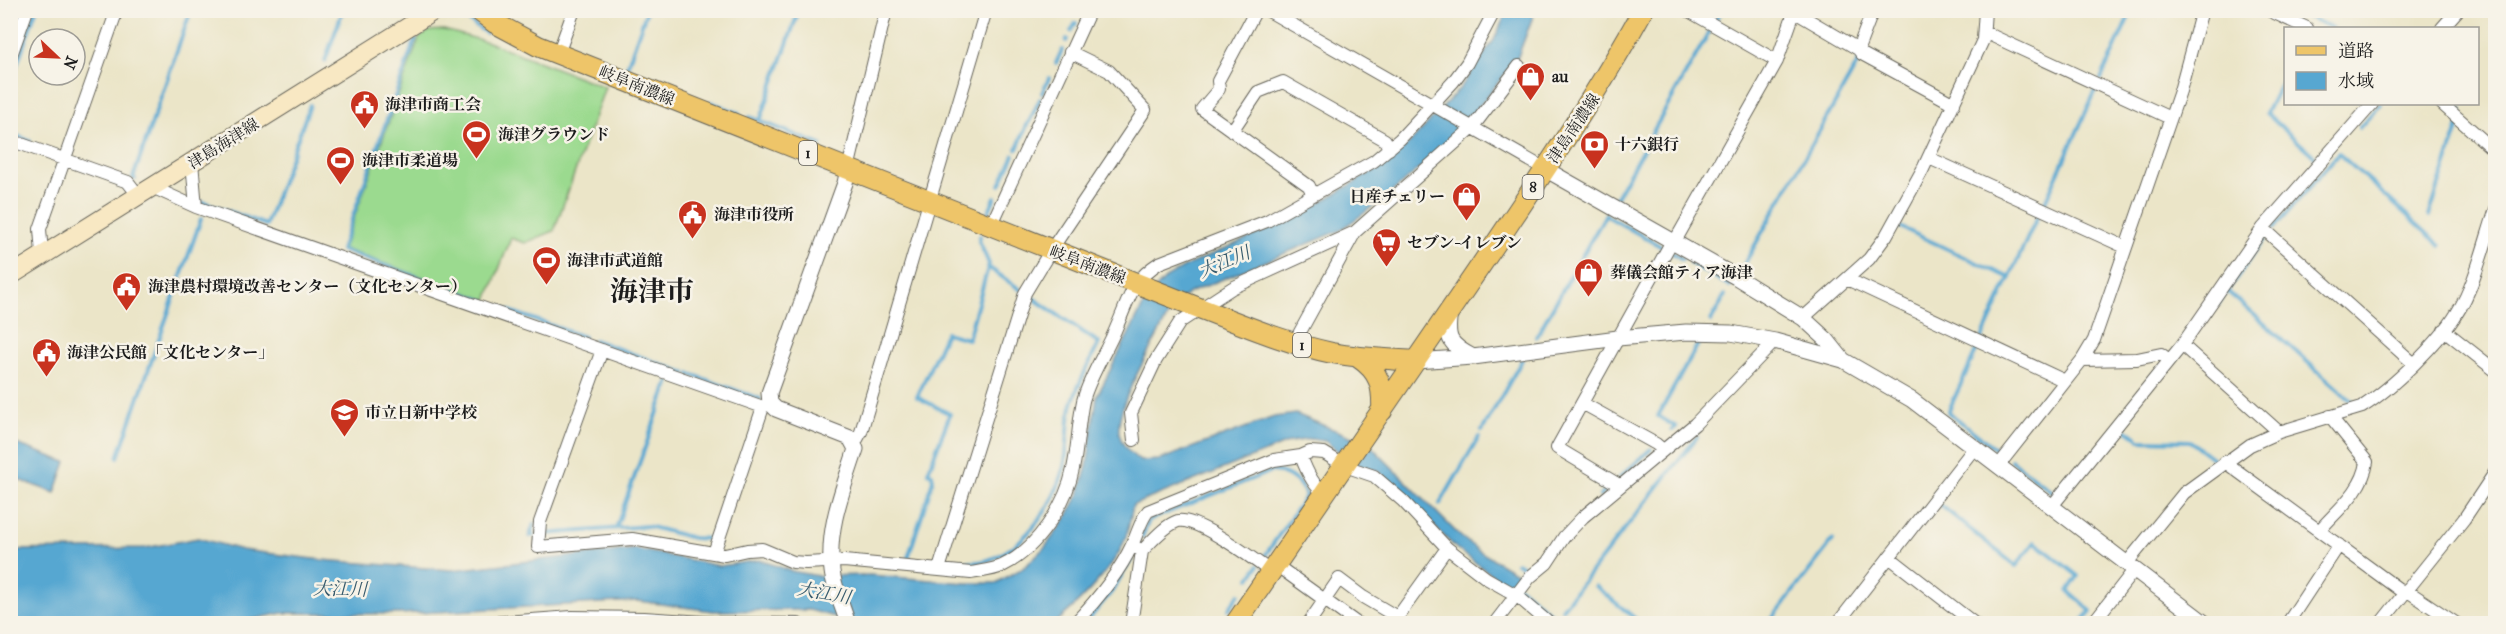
<svg xmlns="http://www.w3.org/2000/svg" width="2506" height="634" font-family="'IM FELL French Canon','Noto Serif JP',serif">
<style>
.garden{fill:#9bda8f;stroke:#5c7b56;stroke-width:1.5}
.water{fill:#57a7d1;stroke:#3a6276;stroke-width:1.5}
.lines{fill:none;stroke-linecap:round;stroke-linejoin:round}
.stream{stroke:#57a7d1;stroke-width:4}
.minor-casing{stroke:#646258;stroke-width:14}
.tertiary-casing{stroke:#646258;stroke-width:17}
.secondary-casing{stroke:#646258;stroke-width:20}
.primary-casing{stroke:#646258;stroke-width:22}
.minor{stroke:#fff;stroke-width:12}
.tertiary{stroke:#fff;stroke-width:15}
.secondary{stroke:#f8e8c3;stroke-width:18}
.primary{stroke:#eec569;stroke-width:20}
.labels{text-anchor:middle;stroke-width:5;stroke-linejoin:round;paint-order:stroke}
.shield{fill:#f7f3e8;stroke:#5e5c59;stroke-width:1.5}
.shield-label{font-size:15px;font-weight:bold;fill:#1c1c1c}
.poi-label{font-size:16px;font-weight:bold;fill:#1c1c1c;stroke:#f7f3e8;text-anchor:start}
.street-label{font-size:16px;fill:#1c1c1c;stroke:#f7f3e8}
.water-label{font-size:18px;font-style:italic;fill:#375b6d;stroke:#f7f3e8}
.town-label{font-size:28px;font-weight:bold;fill:#1c1c1c;stroke:#f7f3e8}
</style>
<rect width="100%" height="100%" fill="#f7f3e8"/>
<filter id="ink" filterUnits="userSpaceOnUse"><feTurbulence type="fractalNoise" baseFrequency=".0167" numOctaves="2"/><feDisplacementMap in="SourceGraphic" scale="12" xChannelSelector="R" yChannelSelector="G"/><feConvolveMatrix kernelMatrix="1 2 1 2 8 2 1 2 1" color-interpolation-filters="sRGB"/></filter>
<filter id="wash" filterUnits="userSpaceOnUse"><feTurbulence type="fractalNoise" baseFrequency=".008" numOctaves="4" result="noise"/><feDisplacementMap in="SourceGraphic" scale="24" xChannelSelector="R" yChannelSelector="G"/><feGaussianBlur stdDeviation="1.35" result="paint"/><feColorMatrix in="noise" values="0 0 0 0 0 0 0 0 0 0 0 0 0 0 0 0 0 1.4 0 .05"/><feComposite in="paint" operator="in"/></filter>
<g filter="url(#wash)">
<rect width="100%" height="100%" fill="#ebe5c8"/>
<!-- garden -->
<path class="garden" d="M444,30L488,42L605,87L554,231L525,243L511,238L487,300L343,249L419,38L429,31Z"/>
<!-- water -->
<path class="water" d="M1507,11H1535L1517,59L1460,130L1439,152L1384,199L1339,231L1189,293L1180,300L1169,314C1155,342 1116,403 1119,432C1121,445 1130,453 1140,461L1159,460L1274,417L1296,414L1369,444L1459,535L1479,551L1520,575L1510,588L1457,549L1378,471L1356,465L1325,441L1311,439L1290,442L1133,505C1130,521 1127,540 1118,554C1104,577 1075,607 1055,623H858L809,610L713,611L638,601L400,614L282,613L231,624H11V550L145,548L198,538L242,550L322,560L452,570L635,549L720,566L760,560L791,571L818,576L870,575L967,583H996L1023,568L1045,547L1063,523L1079,494L1087,466L1097,396L1147,298L1167,277L1188,265L1300,215L1377,169L1409,144L1461,87L1494,40Z
M11,442L66,462L55,493L11,477Z"/>
<g class="lines">
<!-- stream -->
<path class="stream" d="M2293,10L2332,28
M468,20L486,33
M1715,21L1721,10
M1071,31L1076,23
M1066,41L1067,39
M325,61L343,10
M1056,63L1062,50
M627,67L647,10
M2286,74L2266,113L2315,157
M2101,79L2132,10
M10,84L36,10
M1042,93L1049,78
M711,102L739,113
M2454,104L2462,110
M750,117L821,145
M760,121L799,10
M1029,122L1040,99
M2359,128L2381,104
M10,133L30,141
M1017,149L1027,125
M2338,153L2441,246
M135,179L133,178L191,10
M1000,185L1014,155
M1615,199L1711,29
M203,202L266,225L310,105
M2044,204L2096,90
M988,213L995,197
M1605,215L1662,247
M2429,216L2459,125
M1898,226L2010,278
M2274,228L2339,153
M341,250L415,40
M341,250L484,301
M1671,252L1682,259
M1690,263L1730,286
M988,267L1021,290
M1741,270L1860,59
M2227,291L2354,403
M2216,306L2265,238
M498,307L584,337
M1711,321L1725,295
M1536,337L1606,214
M1982,338L2039,213
M594,340L685,373
M1978,347L1948,412L1997,450
M690,374L760,399
M2125,424L2123,427L2140,440L2190,441L2215,460
M1672,430L1676,427L1658,416L1698,344
M1482,431L1522,360
M118,457L201,219
M2011,460L2054,493
M1620,477L1651,449
M1600,496L1610,486
M1440,504L1479,437
M1939,504L2016,566L2035,542L2078,576L2068,591L2091,611L2080,624
M616,528L669,381
M545,534L647,526L693,538L711,539
M534,535L530,536L534,524
M1142,537L1149,520L1272,471C1288,472 1299,480 1306,495L1262,560
M908,558L933,480L932,474L928,472L950,414L917,397L946,333L968,339L989,264L979,241L980,236
M952,561C964,562 976,564 988,560C1026,547 1055,504 1064,467C1068,447 1067,426 1071,407C1077,385 1089,364 1099,343L1030,296
M1517,563L1527,569L1539,563
M1250,578L1258,566
M1511,580L1563,624
M1595,586L1642,624
M1229,609L1239,594
M1562,609L1697,437
M1085,624L1112,591L1131,560
M1768,624L1833,540"/>
</g>
</g>
<g filter="url(#ink)">
<g class="lines">
<defs>
<path id="minor" d="M1256,10L1218,81L1219,89L1202,109L1309,186L1313,195L1374,161L1400,139L1453,82L1467,63L1495,10
M1267,10L1545,169
M1687,10L1777,61
M2268,10L2307,28
M1795,12L1858,49L1873,10
M2442,28L2458,10
M1984,32L2170,118
M1858,49L1862,54L1954,104
M558,54L574,10
M10,58L27,10
M2442,104L2496,152
M1232,131L1258,92L1283,82L1385,140L1389,149
M10,140L128,182L138,195
M1929,158L2125,247
M192,162L196,207
M848,169L886,10
M152,187L196,207L763,407L770,403
M991,226L1090,10
M2263,228L2413,363
M1674,243L1777,61L1795,10
M42,254L40,229L117,10
M1847,279L2065,381
M1803,318L1869,259L1886,236L1923,169L1983,40L1985,10
M2444,330L2496,371
M1294,343L1355,232
M2182,345L2279,432
M602,350L540,522L538,547L632,539L725,555L747,550L762,549L793,562L806,563L844,561L971,573C981,571 993,570 1002,566C1036,550 1066,505 1073,469C1078,447 1078,424 1083,401C1090,375 1107,351 1117,326C1129,299 1132,280 1159,263L1267,221L1313,195
M2082,360L2137,359L2161,354L2169,360
M1582,403L1672,241
M1134,440L1131,413L1156,360L1180,322L1232,288L1355,232L1472,128L1519,66
M855,443L861,432L986,10
M1301,456L1310,452L1324,453L1345,466L1374,476L1403,501L1447,548L1486,578L1516,595L1550,624
M2225,462L2404,593
M1999,465L2082,360L2094,340L2180,91L2202,10
M1619,485L1557,448L1582,403L1656,444L1663,450
M2052,506L2182,345L2263,228L2372,104
M2319,531C2337,510 2363,491 2367,462L2330,416
M1142,551C1151,542 1165,525 1178,521C1197,517 1255,560 1271,572
M714,553L763,407
M1889,557L1975,624
M2127,563L2184,493L2250,445L2279,432L2362,407C2392,388 2439,343 2457,313C2475,286 2485,240 2496,209
M1276,565L1358,624
M939,569L1025,293L1051,250L1145,110L1109,71L1070,52
M2406,590L2457,624
M1394,622L1447,548
M476,624L572,617L644,618L718,623L798,624
M1074,624C1096,601 1119,573 1132,545C1138,533 1140,521 1148,511L1274,460L1301,456C1306,470 1313,486 1325,494
M1131,624L1142,551L1137,548
M1308,624L1339,579L1363,597L1397,617
M1494,624L1530,577L1547,563L1564,537L1583,517L1695,424L1775,341
M1837,624L1975,447
M2092,624L2135,569
M2287,624L2339,545
M2380,624L2464,519L2496,471"/>
<path id="tertiary" d="M848,169L845,183L769,393L770,403L776,409L850,438L856,449C844,487 826,529 832,571C834,588 843,607 848,624
M1545,169L1736,277L1803,318L1827,340L1843,360
M1450,311C1446,338 1448,344 1473,357
M1416,361L1473,357L1618,338L1686,332L1731,333L1775,341L1843,360L1912,400L2206,624"/>
<path id="secondary" d="M10,276L435,10"/>
<path id="primary" d="M478,10L495,23L538,46L1194,306C1239,323 1285,343 1332,353C1359,358 1387,359 1416,361
M1359,358C1380,372 1383,387 1382,411
M1235,624C1320,500 1406,376 1490,252C1543,173 1597,94 1643,10"/>
</defs>
<!-- minor casing -->
<use href="#minor" class="minor-casing"/>
<!-- tertiary casing -->
<use href="#tertiary" class="tertiary-casing"/>
<!-- secondary casing -->
<use href="#secondary" class="secondary-casing"/>
<!-- primary casing -->
<use href="#primary" class="primary-casing"/>
<!-- minor -->
<use href="#minor" class="minor"/>
<!-- tertiary -->
<use href="#tertiary" class="tertiary"/>
<!-- secondary -->
<use href="#secondary" class="secondary"/>
<!-- primary -->
<use href="#primary" class="primary"/>
</g>
</g>
<!-- icons -->
<defs>
<symbol id="shop-pin" viewBox="-11 -11 22 30"><path d="M0 17L-7.5 6A9.5 9.5 0 1 1 7.5 6Z" fill="#c8321e" stroke="#f7f3e8"/><path d="M-5-2.5h2.3a2.7 3.5 0 0 1 5.4 0H5L5.5 6h-11ZM-1.5-2.5h3a1.5 2.3 0 0 0-3 0Z" fill="#fff"/></symbol>
<symbol id="civic-pin" viewBox="-11 -11 22 30"><path d="M0 17L-7.5 6A9.5 9.5 0 1 1 7.5 6Z" fill="#c8321e" stroke="#f7f3e8"/><path d="M-.6-6.5H3V-4.5H.6V-3L4-1V1h2V6H-6V1h2V-1L-.6-3ZM-1.2 2.5V6h2.4V2.5Z" fill="#fff"/></symbol>
<symbol id="stadium-pin" viewBox="-11 -11 22 30"><path d="M0 17L-7.5 6A9.5 9.5 0 1 1 7.5 6Z" fill="#c8321e" stroke="#f7f3e8"/><path d="M0-5a6.5 5 0 1 0 0 10a6.5 5 0 1 0 0-10ZM-3.5-1.8h7v3.6h-7Z" fill="#fff"/></symbol>
<symbol id="bank-pin" viewBox="-11 -11 22 30"><path d="M0 17L-7.5 6A9.5 9.5 0 1 1 7.5 6Z" fill="#c8321e" stroke="#f7f3e8"/><path d="M-6-4H6V4H-6ZM0-2.3a2.3 2.3 0 1 0 0 4.6a2.3 2.3 0 1 0 0-4.6Z" fill="#fff"/></symbol>
<symbol id="supermarket-pin" viewBox="-11 -11 22 30"><path d="M0 17L-7.5 6A9.5 9.5 0 1 1 7.5 6Z" fill="#c8321e" stroke="#f7f3e8"/><path d="M-6-5.5h2.5l.6 2H6L4.5 2H-2.5L-4.4-4H-6ZM-1.5 3.2a1.3 1.3 0 1 0 .1 0ZM3 3.2a1.3 1.3 0 1 0 .1 0Z" fill="#fff"/></symbol>
<symbol id="school-pin" viewBox="-11 -11 22 30"><path d="M0 17L-7.5 6A9.5 9.5 0 1 1 7.5 6Z" fill="#c8321e" stroke="#f7f3e8"/><path d="M0-5L7-2L0 1L-7-2ZM-4 1L0 2.5L4 1V4Q0 6-4 4Z" fill="#fff"/></symbol>
</defs>
<g fill-rule="evenodd">
<use href="#shop-pin" x="1514" y="60" width="33" height="45"/>
<use href="#civic-pin" x="348" y="88" width="33" height="45"/>
<use href="#stadium-pin" x="460" y="118" width="33" height="45"/>
<use href="#bank-pin" x="1578" y="128" width="33" height="45"/>
<use href="#stadium-pin" x="324" y="144" width="33" height="45"/>
<use href="#shop-pin" x="1450" y="180" width="33" height="45"/>
<use href="#civic-pin" x="676" y="198" width="33" height="45"/>
<use href="#supermarket-pin" x="1370" y="226" width="33" height="45"/>
<use href="#stadium-pin" x="530" y="244" width="33" height="45"/>
<use href="#shop-pin" x="1572" y="256" width="33" height="45"/>
<use href="#civic-pin" x="110" y="270" width="33" height="45"/>
<use href="#civic-pin" x="30" y="336" width="33" height="45"/>
<use href="#school-pin" x="328" y="396" width="33" height="45"/>
</g>
<g class="labels">
<!-- shield labels -->
<g class="shield">
<rect x="799" y="141" width="18" height="24" rx="4.5"/>
<rect x="1522.5" y="175" width="21" height="24" rx="4.5"/>
<rect x="1293" y="333" width="18" height="24" rx="4.5"/>
</g>
<g class="shield-label">
<text x="808" y="158">1</text>
<text x="1533" y="192">8</text>
<text x="1302" y="350">1</text>
</g>
<!-- poi labels -->
<g class="poi-label">
<text x="1552" y="82">au</text>
<text x="385" y="110">海津市商工会</text>
<text x="498" y="140">海津グラウンド</text>
<text x="1615" y="150">十六銀行</text>
<text x="362" y="166">海津市柔道場</text>
<text x="1445" y="202" text-anchor="end">日産チェリー</text>
<text x="714" y="220">海津市役所</text>
<text x="1407" y="248">セブン-イレブン</text>
<text x="567" y="266">海津市武道館</text>
<text x="1610" y="278">葬儀会館ティア海津</text>
<text x="148" y="292">海津農村環境改善センター（文化センター）</text>
<text x="67" y="358">海津公民館「文化センター」</text>
<text x="365" y="418">市立日新中学校</text>
</g>
<!-- street labels -->
<g class="street-label">
<text transform="translate(637 85) rotate(22)" y="6">岐阜南濃線</text>
<text transform="translate(1573 128) rotate(-56)" y="6">津島南濃線</text>
<text transform="translate(223 143) rotate(-32)" y="6">津島海津線</text>
<text transform="translate(1088 264) rotate(21)" y="6">岐阜南濃線</text>
</g>
<!-- water labels -->
<g class="water-label">
<text transform="translate(1224 262) rotate(-23)" y="6">大江川</text>
<text transform="translate(340 589) rotate(1)" y="6">大江川</text>
<text transform="translate(824 593) rotate(10)" y="6">大江川</text>
</g>
<!-- town labels -->
<g class="town-label">
<text x="652" y="301">海津市</text>
</g>
</g>
<!-- margin -->
<rect width="2506" height="634" fill="none" stroke="#f7f3e8" stroke-width="36"/>
<!-- legend -->
<rect x="2284" y="27" width="195" height="78" fill="#f7f3e8" stroke="#9f9d96" stroke-width="1.5"/>
<rect x="2296" y="46" width="30" height="9" fill="#eec569" stroke="#9f9d96" stroke-width="1.5"/>
<text x="2338" y="57" font-size="18" fill="#1c1c1c">道路</text>
<rect x="2296" y="72" width="30" height="18" fill="#57a7d1" stroke="#9f9d96" stroke-width="1.5"/>
<text x="2338" y="87" font-size="18" fill="#1c1c1c">水域</text>
<!-- north arrow -->
<g transform="translate(57 57) rotate(113)"><circle r="28" fill="#f7f3e8" stroke="#9f9d96" stroke-width="1.5"/>
<path d="M0-4.5L10 22L0 15L-10 22Z" fill="#c8321e"/>
<text y="-9" font-size="16" font-weight="bold" text-anchor="middle" fill="#1c1c1c">N</text>
</g>
</svg>
